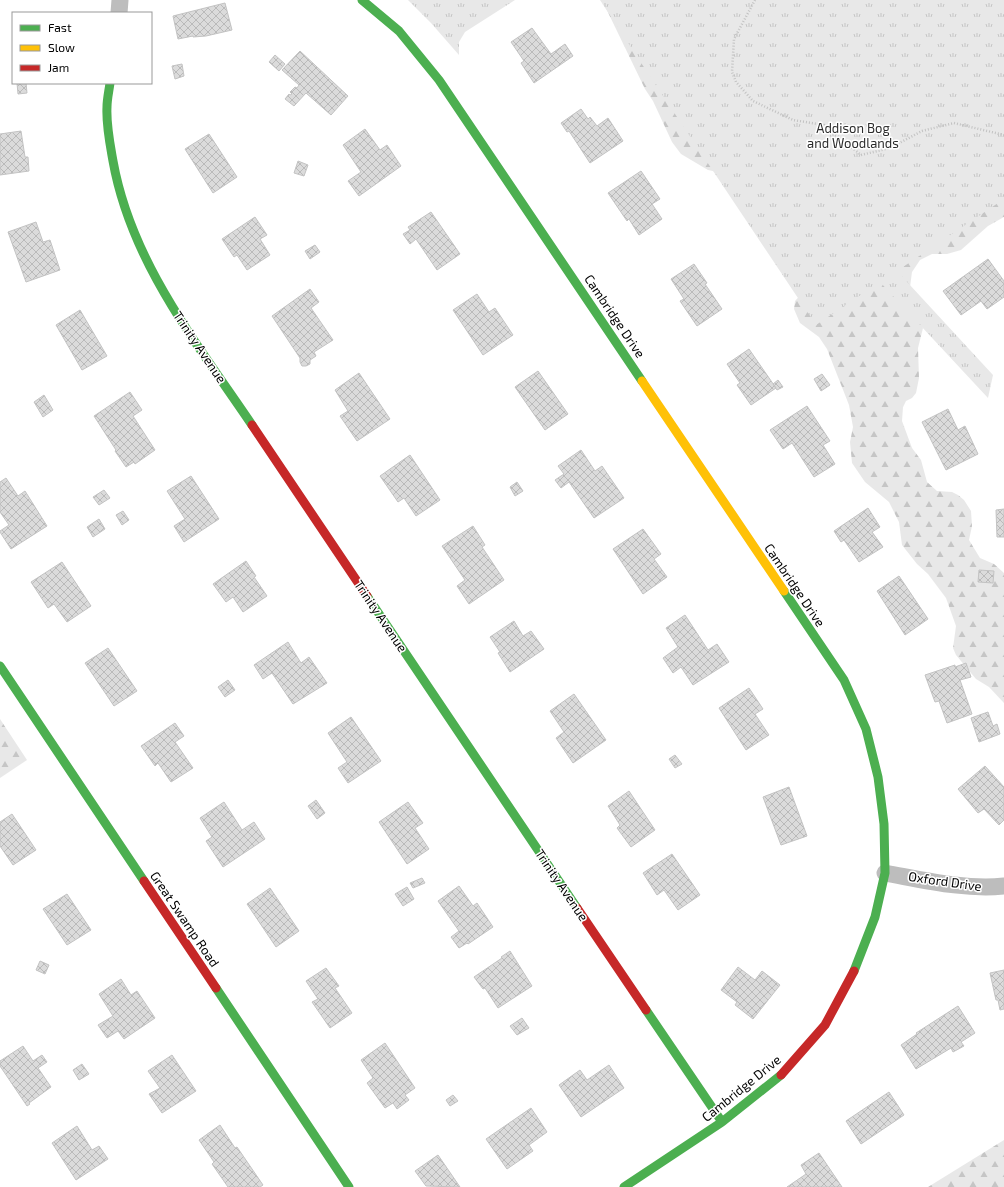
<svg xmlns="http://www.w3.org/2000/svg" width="1004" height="1187" font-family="'Exo 2',sans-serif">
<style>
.forest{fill:url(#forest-firs)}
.park{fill:url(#park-tufts)}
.building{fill:url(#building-cross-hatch);stroke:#c3c3c3}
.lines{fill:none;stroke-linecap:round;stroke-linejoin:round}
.path{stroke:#c2c2c2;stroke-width:2.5;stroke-dasharray:1 2;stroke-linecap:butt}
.street{stroke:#bdbdbd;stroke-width:17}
.fast{stroke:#4caf50;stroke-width:9}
.slow{stroke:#ffc107;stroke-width:9}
.jam{stroke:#c62828;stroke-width:9}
.labels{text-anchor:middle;stroke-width:3;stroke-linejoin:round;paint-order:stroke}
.park-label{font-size:13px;fill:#2c2c2c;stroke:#fff}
.street-label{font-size:13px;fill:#000;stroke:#fff}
</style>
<defs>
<pattern id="forest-firs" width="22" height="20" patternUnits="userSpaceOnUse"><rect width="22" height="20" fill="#e8e8e8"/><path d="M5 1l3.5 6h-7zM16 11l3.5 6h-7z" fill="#c5c5c5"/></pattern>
<pattern id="park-tufts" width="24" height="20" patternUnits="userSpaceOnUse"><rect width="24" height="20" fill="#e8e8e8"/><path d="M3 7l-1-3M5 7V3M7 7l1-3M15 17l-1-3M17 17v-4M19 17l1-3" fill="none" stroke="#c5c5c5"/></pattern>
<pattern id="building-cross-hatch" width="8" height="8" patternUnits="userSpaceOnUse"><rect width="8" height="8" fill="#dbdbdb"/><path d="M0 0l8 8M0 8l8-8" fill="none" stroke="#bababa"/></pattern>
</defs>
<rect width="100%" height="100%" fill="#fff"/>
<!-- forest -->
<path class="forest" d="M602,0L1004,100V217L988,226L961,250L947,254H932L920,260L912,272L910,287L912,302L923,328L918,348L919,378L916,393L912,398L906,401L903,407L902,421L912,448L921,460L927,482L937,491L952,492L958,495L964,500L971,511L972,526L969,540L980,558L994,564L1004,573V703L989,687L976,679L956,655L953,648L956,626L946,598L928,574L917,564L902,545L899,522L889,502L865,482L852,463L850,442L853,427L849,405L827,349L819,337L800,323L794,309L795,301L806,289L722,173L708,170L681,154L672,142L653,101L645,89Z
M0,719L27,760L0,778Z
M1004,1140V1187H928Z"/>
<!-- park -->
<path class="park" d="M408,0H515L465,32L459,42V55L431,23Z
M600,0H1004V200L1001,201L897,271L993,375L988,398L880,282L816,325L655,84Z"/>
<!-- building -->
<path class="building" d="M225,3L232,30L206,36L193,37V36L178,39L173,16Z
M532,28L551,54L565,44L573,56L534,83L521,63L524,61L511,42Z
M300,51L348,96L331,115L306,93L294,106L285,99L289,94L290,95L292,94L290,92L295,87L297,88L299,85L282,70Z
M275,55L285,64L279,71L269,62Z
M182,64L184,76L175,79L172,66Z
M17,83H26L27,93L18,94Z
M581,109L588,119L590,117L597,126L608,118L623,141L590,163L569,131L567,132L561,123Z
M365,129L380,150L387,145L401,166L359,196L348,181L361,172L343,145Z
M21,131L25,157H28L29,171L0,175V134Z
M209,134L237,177L213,193L185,149Z
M298,161L308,165L304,176L294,173Z
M641,171L660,199L652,204L662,219L639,235L629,219L627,221L608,193Z
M431,212L460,254L437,270L416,239L410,244L403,234L410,230L408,227Z
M255,217L267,235L260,239L270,255L247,270L237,255L234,257L222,239Z
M36,222L43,242L50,240L60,270L26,282L8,232Z
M315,245L320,252L310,259L305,251Z
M988,259L1004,281V297L987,309L981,301L961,315L943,291Z
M694,264L707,283L705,284L722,309L697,326L680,301L684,299L671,279Z
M310,289L319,302L311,308L333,340L314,352L316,356L310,360V364L306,366H302L300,362V358L272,316Z
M477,294L489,312L495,308L513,335L483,355L453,310Z
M80,310L107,356L82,370L56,325Z
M749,349L776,388L751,405L737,385L740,383L727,364Z
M538,371L568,414L545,430L515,387Z
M359,373L390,419L357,441L340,416L348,411L335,390Z
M822,374L830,385L821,391L814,379Z
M778,380L783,387L777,390L773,384Z
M130,392L142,410L133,416L155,450L135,464L134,462L126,467L115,451L116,450L94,416Z
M44,395L53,410L43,417L34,402Z
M807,406L830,441L823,445L835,464L814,477L792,443L783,449L770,430Z
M948,409L958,430L965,426L978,454L946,470L922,422Z
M581,450L595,471L602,466L624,498L594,518L569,482L561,488L555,480L564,474L558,466Z
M410,455L440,500L416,516L404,498L398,502L380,476Z
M191,476L219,519L184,542L174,526L185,519L167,491Z
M6,478L18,496L25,491L47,526L11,549L0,532V531L9,525L0,512V482Z
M517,482L523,491L515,496L510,487Z
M104,490L110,498L99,505L93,497Z
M868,508L880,527L872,532L883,547L859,562L844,540L841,542L834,531Z
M1004,509V537H997L996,510Z
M123,511L129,520L122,525L116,515Z
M99,519L105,529L93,537L87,527Z
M473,526L485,545L482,547L504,580L469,604L457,586L465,580L442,546Z
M643,529L661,554L654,559L667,577L643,594L613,549Z
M246,561L256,576L254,577L267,596L243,612L233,597L226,602L213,584Z
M62,562L91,606L67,622L54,604L48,608L31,582Z
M979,570L994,571L993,583L978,582Z
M899,576L928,619L905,635L877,591Z
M685,615L708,650L717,644L729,662L693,685L681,667L673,673L663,658L678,647L666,628Z
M514,621L523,636L531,631L544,649L510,672L498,653L500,652L490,637Z
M288,642L301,663L309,657L327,683L293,704L272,673L263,679L254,665Z
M108,648L137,691L114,706L85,663Z
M966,663L971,677L960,680L972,714L947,723L939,701L935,702L925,675L955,665V667Z
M228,680L235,690L225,697L218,687Z
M749,688L763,709L755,714L769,735L746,750L719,708Z
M574,694L606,740L573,763L556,738L564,732L550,711Z
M988,712L993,726L997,724L1000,734L979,742L971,718Z
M351,717L381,761L348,783L338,768L347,762L328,733Z
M175,723L184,736L175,742L193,768L171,782L158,763L155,766L141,746Z
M675,755L682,764L675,768L669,759Z
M985,766L1004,787V820L999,825L984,809L978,813L958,789Z
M789,787L807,836L781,845L763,797Z
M629,791L655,830L631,847L617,828L620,825L608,806Z
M316,800L325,813L317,819L308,806Z
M224,802L242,830L254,822L265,839L223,867L206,841L212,837L200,818Z
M408,802L423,823L415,828L429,849L407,864L379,822Z
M12,814L36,850L13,865L0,846V822Z
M672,854L700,895L678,910L664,890L657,895L643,873Z
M422,878L425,883L413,888L410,883Z
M459,886L473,906L477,903L493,927L468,944L467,943L459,948L451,937L459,931L438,901Z
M407,887L414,899L403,906L395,894Z
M270,888L299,931L276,947L247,904Z
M67,894L91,930L67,945L43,909Z
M510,951L532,986L498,1008L485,988L483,989L474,977L502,958L501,957Z
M40,961L49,965L45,974L36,970Z
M738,967L755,980L762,971L780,985L753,1019L735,1005L737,1002L721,990Z
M326,968L339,986L335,988L352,1013L330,1028L312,1002L318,999L306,981Z
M1004,970V1009L1000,1010L998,1000H996L990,973Z
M121,979L131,995L137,991L155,1018L124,1039L118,1031L107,1038L98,1025L113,1016L99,994Z
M958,1006L975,1033L961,1042L964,1046L953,1052L951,1048L916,1069L901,1045L917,1034L916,1033Z
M522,1018L529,1028L517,1035L510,1026Z
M385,1043L415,1088L405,1095L409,1100L397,1109L393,1103L385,1108L367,1083L373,1078L361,1060Z
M23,1046L33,1061L42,1055L47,1062L38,1068L51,1087L29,1103L30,1104L27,1106L0,1066V1061Z
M172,1055L196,1091L162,1113L149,1094L160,1088L148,1071Z
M82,1064L89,1074L79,1080L73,1070Z
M609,1065L624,1088L581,1117L559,1085L580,1070L587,1080Z
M889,1092L904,1115L861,1144L846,1121Z
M453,1095L458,1101L450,1106L446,1100Z
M531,1108L547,1132L529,1145L533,1151L507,1169L486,1139Z
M220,1125L235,1148L237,1147L263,1185L260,1187H228L212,1164L214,1162L199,1140Z
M77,1126L92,1150L99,1146L108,1159L76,1180L52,1143Z
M819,1153L842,1187H787L806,1174L801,1165Z
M438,1155L460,1187L426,1186L415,1171Z"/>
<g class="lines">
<!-- path -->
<path class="path" d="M755,0L734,39L732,72L736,82L753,101L793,120L824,125L861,155L890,148L922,131L954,123L1004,135"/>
<!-- street -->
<path class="street" d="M119,13L120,0
M885,873C924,880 965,890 1004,886"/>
<!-- fast -->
<path class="fast" d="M362,0L399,31L439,80L642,381
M110,83C109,91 107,99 107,107C106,125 110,144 113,161C131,262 196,342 252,425
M784,591L844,680L866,729L878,777L884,824L885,873L875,917L854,971
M367,596L577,908
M0,666L144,881
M216,988L349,1187
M646,1010L722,1122
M624,1187L722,1122L781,1075"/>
<!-- slow -->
<path class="slow" d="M642,381L784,591"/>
<!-- jam -->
<path class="jam" d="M252,425L367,596
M144,881L216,988
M577,908L646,1010
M781,1075L825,1025L854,971"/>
</g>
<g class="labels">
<!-- park labels -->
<g class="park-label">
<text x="853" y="133">Addison Bog<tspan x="853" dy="15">and Woodlands</tspan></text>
</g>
<!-- street labels -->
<g class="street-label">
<text transform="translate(615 316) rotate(56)" y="5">Cambridge Drive</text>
<text transform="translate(200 347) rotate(56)" y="5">Trinity Avenue</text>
<text transform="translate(795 585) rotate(56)" y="5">Cambridge Drive</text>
<text transform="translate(381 616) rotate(56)" y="5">Trinity Avenue</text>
<text transform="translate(945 881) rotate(8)" y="5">Oxford Drive</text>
<text transform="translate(562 885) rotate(56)" y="5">Trinity Avenue</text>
<text transform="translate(185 919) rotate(56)" y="5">Great Swamp Road</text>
<text transform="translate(741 1088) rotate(-39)" y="5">Cambridge Drive</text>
</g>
</g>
<!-- legend -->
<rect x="12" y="12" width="140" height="72" fill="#ffffff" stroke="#999999"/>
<rect x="20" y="25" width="20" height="6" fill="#4caf50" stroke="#999999"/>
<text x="48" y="32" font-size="12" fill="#000000">Fast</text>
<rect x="20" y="45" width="20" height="6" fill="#ffc107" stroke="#999999"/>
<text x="48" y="52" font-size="12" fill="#000000">Slow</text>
<rect x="20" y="65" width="20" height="6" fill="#c62828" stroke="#999999"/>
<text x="48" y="72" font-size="12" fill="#000000">Jam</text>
</svg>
